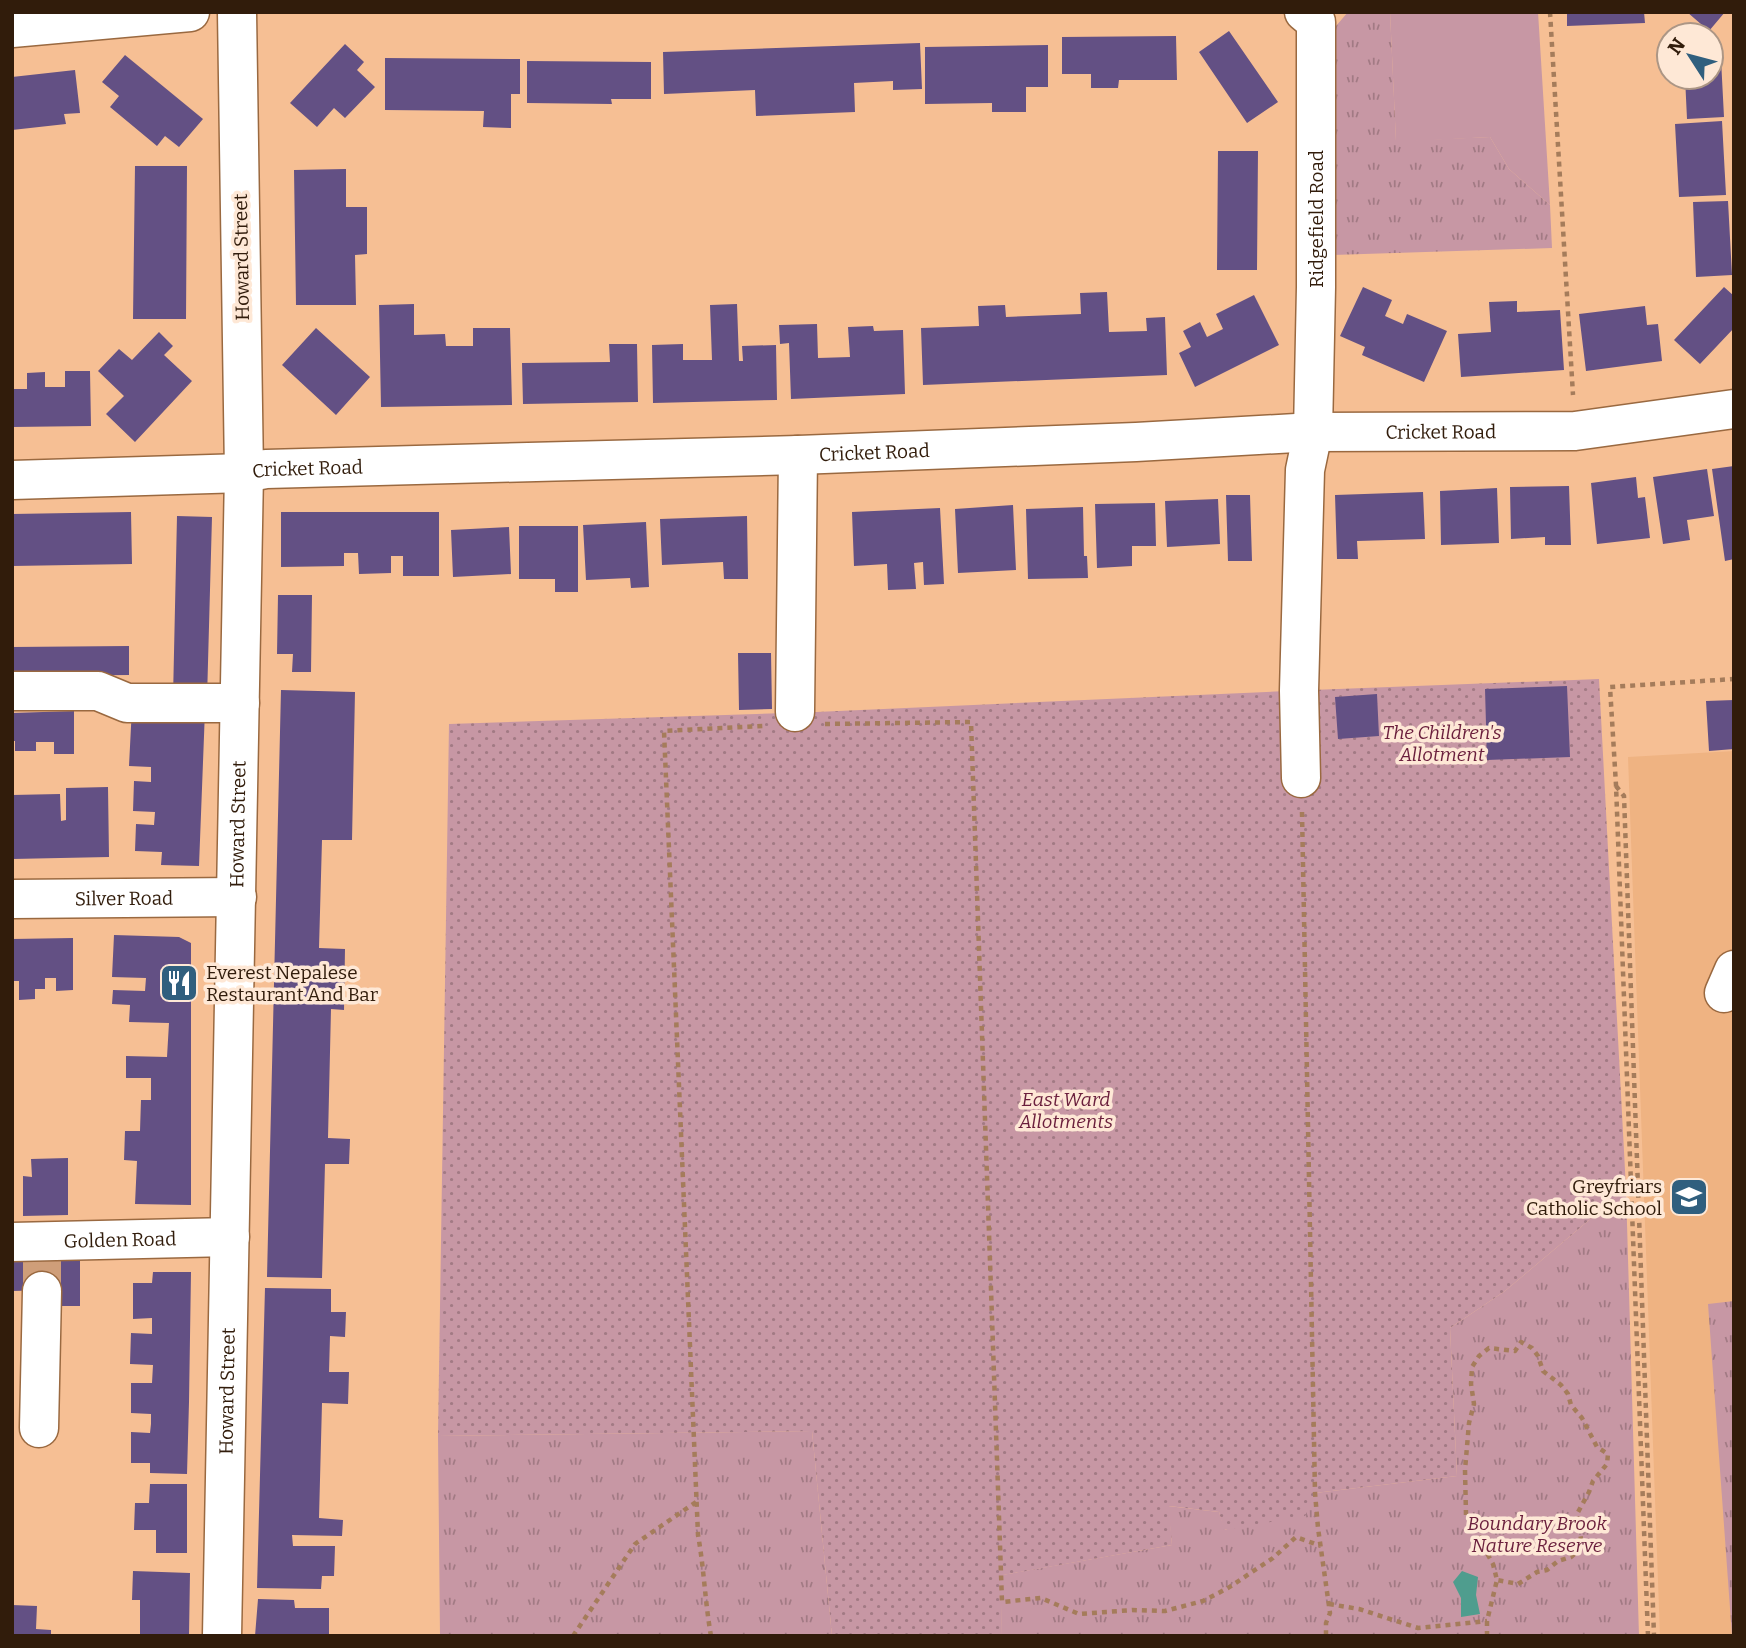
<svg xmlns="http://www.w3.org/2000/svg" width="1746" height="1648" font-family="Bitter,serif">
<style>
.built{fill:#efb382}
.grass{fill:#c797a4}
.park{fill:url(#park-tufts)}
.garden{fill:url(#garden-dots)}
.water{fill:#4f9d8e}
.building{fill:#635084}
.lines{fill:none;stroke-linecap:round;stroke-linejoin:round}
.minor-tunnel{stroke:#cf9e79;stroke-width:38;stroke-dasharray:38 19;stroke-linecap:butt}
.minor-casing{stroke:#9a6940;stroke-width:41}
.path{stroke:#a57c5b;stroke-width:4.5;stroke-dasharray:5 5;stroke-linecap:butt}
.minor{stroke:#fff;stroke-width:38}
.labels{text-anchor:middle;stroke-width:7;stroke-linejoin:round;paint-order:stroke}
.street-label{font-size:19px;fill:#311c0b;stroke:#fee8d6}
.park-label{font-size:19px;font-style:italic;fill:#6a1e3c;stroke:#fee8d6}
.poi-label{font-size:19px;fill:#311c0b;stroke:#fee8d6;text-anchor:start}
</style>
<defs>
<pattern id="park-tufts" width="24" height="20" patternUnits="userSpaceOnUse" patternTransform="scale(1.75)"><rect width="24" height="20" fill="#c797a4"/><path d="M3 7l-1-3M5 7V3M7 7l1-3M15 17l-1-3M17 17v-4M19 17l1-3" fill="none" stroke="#a27a84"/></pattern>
<pattern id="garden-dots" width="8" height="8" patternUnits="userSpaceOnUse" patternTransform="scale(1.75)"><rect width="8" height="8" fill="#c797a4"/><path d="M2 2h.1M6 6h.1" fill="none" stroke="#a27a84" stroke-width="1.8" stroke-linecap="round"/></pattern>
</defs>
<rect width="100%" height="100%" fill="#f6bf94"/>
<!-- built -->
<path class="built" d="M1734,751V1636H1660L1628,757Z"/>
<!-- grass -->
<path class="grass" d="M1390,12H1538L1550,205L1509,169L1490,137L1396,142Z"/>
<!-- park -->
<path class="park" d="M1348,12H1390L1396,141L1490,137L1509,169L1550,205L1552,248L1333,255L1331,142L1336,26Z
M1626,1189L1639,1636H1001L1002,1575L1172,1545L1168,1506L1219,1512L1225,1530L1315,1493L1457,1476L1450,1328L1505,1291Z
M1734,1301V1636H1732L1708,1304Z
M812,1431L832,1636H440L438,1436Z"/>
<!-- garden -->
<path class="garden" d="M1599,679L1626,1189L1505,1291L1450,1328L1457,1476L1315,1493L1305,1516L1224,1530L1219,1512L1169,1506L1172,1545L1003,1575L1001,1636H832L812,1431L438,1436L449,724L816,712L1286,691Z"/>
<!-- water -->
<path class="water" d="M1462,1571L1478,1577L1476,1595L1480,1614L1461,1617V1598L1453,1582Z"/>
<!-- building -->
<path class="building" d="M1567,12H1644L1645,23L1567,26Z
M1687,12H1725L1709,31Z
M1229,31L1278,102L1247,123L1199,52Z
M1176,36L1177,80H1119L1118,88H1091V74H1062V37Z
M1711,40H1720L1724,117L1687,119L1685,77H1711Z
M920,43L922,89L893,90V81L854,83L855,112L756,116L755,90L664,94L663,52Z
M345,44L364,62L357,70L375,87L345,118L334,108L317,127L290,103Z
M1048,45V87H1026V112H992V103L925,104V47Z
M125,55L203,119L179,147L165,136L157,146L110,107L119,96L102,82Z
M385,58L520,59V94H511V128L483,127L484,111L385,110Z
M527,61L651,62V99H611L612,104L527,103Z
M75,70L80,113L64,114L66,124L12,130V77Z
M1722,121L1726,195L1679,197L1675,124Z
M1218,151H1258L1257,270H1217Z
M135,166H187L186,319H133Z
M346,169V207H367V254L355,255L356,305H296L294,170Z
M1728,201L1732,275L1696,277L1693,202Z
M1363,287L1392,300L1385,316L1403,324L1407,314L1447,331L1424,382L1362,355L1365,347L1340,336Z
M1724,287L1734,296V328L1700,364L1674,340Z
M1107,292L1109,332L1147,331L1146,318L1165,317L1167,375L923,385L921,328L979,326L978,306L1005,305L1006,317L1081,314L1080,293Z
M1254,295L1279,345L1195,387L1179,353L1191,347L1183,331L1200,322L1207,337L1223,329L1216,314Z
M1517,301V312L1560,310L1564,370L1461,377L1458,334L1491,332L1489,302Z
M414,304V335L445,334L446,346H473V328H510L512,405L381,407L379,305Z
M737,304L739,361H743L742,346L776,345L777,400L653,403L652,345L683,344V360H712L710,305Z
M1645,306L1647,325L1658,324L1662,361L1586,371L1579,314Z
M817,324L818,358L850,357L848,327L873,326L874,331L903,330L905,394L791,399L789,343L780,344L779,325Z
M316,328L370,377L336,415L282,365Z
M159,332L173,346L164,355L192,381L135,442L106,414L124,396L98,371L119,349L132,360Z
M609,344H637L638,402L523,404L522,363L610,362Z
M65,371H90L91,426L12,427V389H27V373L45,372V387H65Z
M1734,466V559L1725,561L1712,469Z
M1707,469L1714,516L1687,520L1690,540L1663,544L1653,477Z
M1636,477L1638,498L1645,497L1650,538L1597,544L1591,483Z
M1569,486L1571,545H1545V537L1511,539L1510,487Z
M1497,488L1499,543L1441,545L1440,491Z
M1423,492L1425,539L1357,541L1358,559H1337L1335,495Z
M1226,495H1250L1252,561H1228Z
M1218,499L1220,544L1167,547L1165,501Z
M1155,503L1156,546H1132V566L1097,568L1095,504Z
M1013,505L1016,570L958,573L955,509Z
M1083,507L1084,556H1087L1088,578L1028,579L1026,509Z
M940,508L944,584L924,585L923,562L914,563L916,589L888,590L887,564L854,566L852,512Z
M131,512L132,564L12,566V514Z
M281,512H439V576H403V556H391V573L359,574L358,553H344V566L281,567Z
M177,516L212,517L207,699L173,698Z
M747,516L748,579H724L723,562L662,565L660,519Z
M646,522L649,587L631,588L630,578L586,580L583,525Z
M519,526H578V592H555V579H519Z
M509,527L511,574L453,577L451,530Z
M278,595H312L311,672H292L293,654H277Z
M129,646V675L12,676V647Z
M738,653H771L772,709L739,710Z
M1567,686L1570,757L1487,760L1485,689Z
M281,690L355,692L352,840H322L319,948L345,949L344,1010L331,1009L328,1138L350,1139L349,1164H325L322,1278L267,1277Z
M1377,694L1379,736L1338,739L1335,697Z
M1734,700V749L1709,751L1706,701Z
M132,707L205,710L199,866L161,865L162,852L135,851L136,824L154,825L155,812L133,811L134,781L151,782V767L129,766Z
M74,711V754H54V742H36V751H15V741H12V713Z
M108,787L109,857L12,859V795L60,794L61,821L66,820V788Z
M114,935L179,937L191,943V1205L135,1204L137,1161L124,1160L125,1131H140L141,1100H151V1078H126V1056L167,1057L169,1023L129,1022L130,1005L112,1004L113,990L145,991L146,978L112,977Z
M73,938V990L56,991V978H45V989H35V999L19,1000V981H12V939Z
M68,1158V1215L23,1216V1176L32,1177L31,1159Z
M80,1260V1306H52V1290L12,1291V1261Z
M153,1272H191L189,1402L187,1474L150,1473V1463H131V1432L150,1433L151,1424V1414L131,1413V1383H152L153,1365L130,1364L131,1333L152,1334V1318L133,1319V1283H152Z
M265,1288L331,1289V1312H346L345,1337L330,1336L329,1372H349L348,1404L322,1403L319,1518L343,1520L342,1536L292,1535L293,1546H335L334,1576H322L321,1589L257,1588Z
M150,1484H187V1553H156V1530H134L135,1503H149Z
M133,1571L190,1573L189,1636H140V1600H132Z
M258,1599L294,1600L295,1608H329V1636H255Z
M12,1605L37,1606L36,1629L51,1630V1636H12Z"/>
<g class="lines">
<!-- minor-tunnel -->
<path class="minor-tunnel" d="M42,1291V1261"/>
<defs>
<g id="minor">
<path d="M12,28L190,12"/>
<path id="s1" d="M12,480L244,473L266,469L798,455L1136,442L1313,432L1575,431L1734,409"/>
<path d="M12,691H98L127,703H240"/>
<path d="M795,712L798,455"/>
<path id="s2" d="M1301,778L1299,691L1305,470L1313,432L1316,287V22L1304,12"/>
<path id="s3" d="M12,899L237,897"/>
<path d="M1724,993L1734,970"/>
<path id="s4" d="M12,1242L230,1237"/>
<path d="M39,1428L42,1291"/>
<path id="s5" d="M222,1636L244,473L237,12"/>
</g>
</defs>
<!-- minor casing -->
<use href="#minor" class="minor-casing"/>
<!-- path -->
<path class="path" d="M1550,12L1573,395
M825,724L971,722L1002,1602L1041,1598L1079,1614L1132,1610L1165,1611L1203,1601L1228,1588L1273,1558L1296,1537L1321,1546
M1616,786L1624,796L1654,1636
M1302,812L1315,1493L1318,1528L1330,1613L1326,1623V1636
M1329,1604L1359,1609L1418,1628L1487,1621
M573,1636L635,1544L696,1502
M711,1636C705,1602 704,1568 698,1535L664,731L764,726
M1487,1636V1621L1497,1580L1493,1564L1484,1548L1476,1528L1466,1515L1465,1470L1469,1423L1474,1404L1471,1384L1472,1367L1479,1356L1489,1348L1515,1351L1521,1342L1532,1348L1538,1356L1543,1371L1561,1385L1568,1394L1571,1405L1582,1418L1597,1447L1608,1454L1607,1464L1593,1481L1589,1492L1577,1514L1581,1539L1579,1550L1571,1557L1558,1561L1547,1570L1537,1572L1518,1584L1497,1580
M1648,1636L1616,785L1610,687L1734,679"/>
<!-- minor -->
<use href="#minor" class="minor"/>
</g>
<!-- icons -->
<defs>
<symbol id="restaurant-square" viewBox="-11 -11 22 22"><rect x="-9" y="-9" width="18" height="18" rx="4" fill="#305f7e" stroke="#fee8d6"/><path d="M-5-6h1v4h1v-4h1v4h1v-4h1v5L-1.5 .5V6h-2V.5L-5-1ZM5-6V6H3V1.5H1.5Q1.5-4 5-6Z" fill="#fff"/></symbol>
<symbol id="school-square" viewBox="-11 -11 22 22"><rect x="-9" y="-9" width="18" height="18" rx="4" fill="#305f7e" stroke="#fee8d6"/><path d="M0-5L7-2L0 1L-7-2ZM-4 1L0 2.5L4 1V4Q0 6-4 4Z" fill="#fff"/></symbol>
</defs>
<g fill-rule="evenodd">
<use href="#restaurant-square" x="157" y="961" width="44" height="44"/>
<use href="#school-square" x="1667" y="1175" width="44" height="44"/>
</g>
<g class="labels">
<!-- street labels -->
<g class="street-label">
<text dy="7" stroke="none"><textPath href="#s2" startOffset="560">Ridgefield Road</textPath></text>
<text transform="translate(241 257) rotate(-91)" y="7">Howard Street</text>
<text dy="7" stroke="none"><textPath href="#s1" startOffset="1430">Cricket Road</textPath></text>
<text dy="7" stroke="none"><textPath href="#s1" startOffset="863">Cricket Road</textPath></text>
<text dy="7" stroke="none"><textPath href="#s1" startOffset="296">Cricket Road</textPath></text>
<text dy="7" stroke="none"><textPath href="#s5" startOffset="812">Howard Street</textPath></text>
<text dy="7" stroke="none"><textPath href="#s3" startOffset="112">Silver Road</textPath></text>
<text dy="7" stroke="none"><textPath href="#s4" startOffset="108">Golden Road</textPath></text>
<text dy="7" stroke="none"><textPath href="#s5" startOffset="245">Howard Street</textPath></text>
</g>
<!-- park labels -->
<g class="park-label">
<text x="1442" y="739">The Children's<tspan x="1442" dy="22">Allotment</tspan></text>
<text x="1066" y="1106">East Ward<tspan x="1066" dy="22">Allotments</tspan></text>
<text x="1537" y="1530">Boundary Brook<tspan x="1537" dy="22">Nature Reserve</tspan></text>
</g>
<!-- poi labels -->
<g class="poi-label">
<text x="206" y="979">Everest Nepalese<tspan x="206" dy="22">Restaurant And Bar</tspan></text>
<text x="1662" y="1193" text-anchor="end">Greyfriars<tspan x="1662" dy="22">Catholic School</tspan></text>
</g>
</g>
<!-- border -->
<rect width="1746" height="1648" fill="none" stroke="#311c0b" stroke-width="28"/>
<!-- north arrow -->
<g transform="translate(1690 56) rotate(306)"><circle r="33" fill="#fee8d6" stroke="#ac9685" stroke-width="2"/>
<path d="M0-5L12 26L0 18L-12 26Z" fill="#305f7e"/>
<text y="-10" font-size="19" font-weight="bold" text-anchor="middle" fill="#311c0b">N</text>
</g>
</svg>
